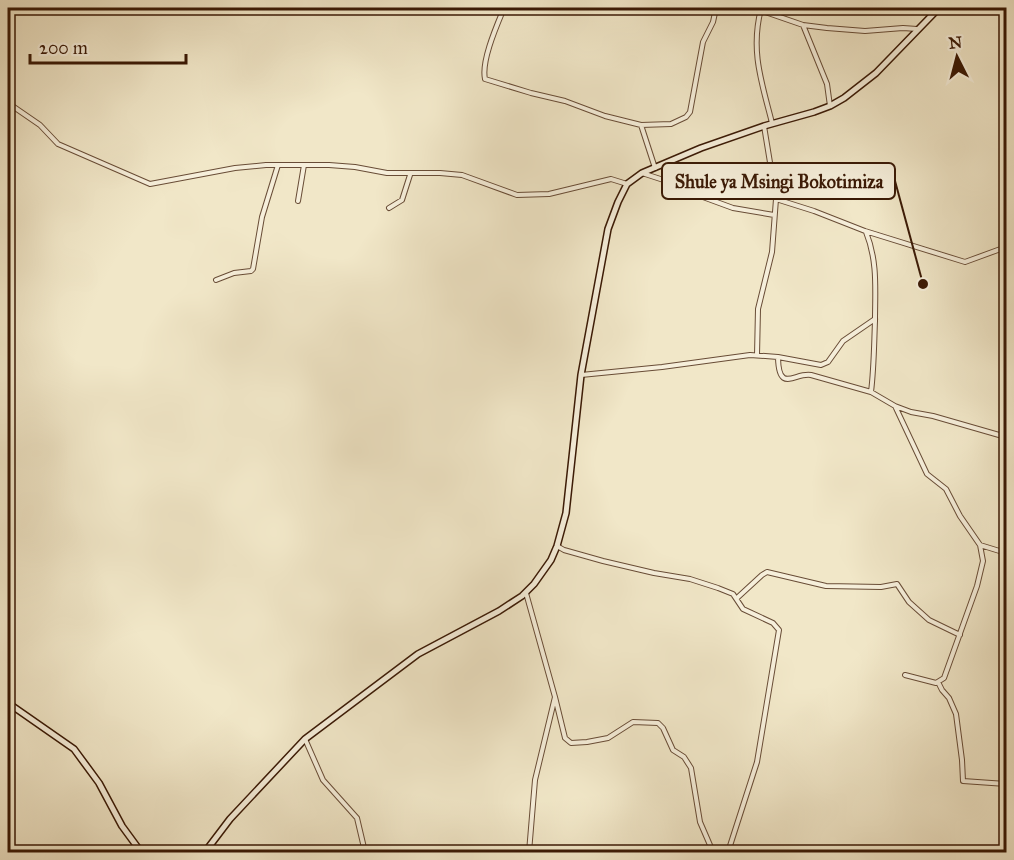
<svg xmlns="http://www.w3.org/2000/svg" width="1014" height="860" font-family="'IM FELL Great Primer',serif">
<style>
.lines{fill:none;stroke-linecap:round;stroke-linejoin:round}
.street-casing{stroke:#684c36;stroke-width:6}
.secondary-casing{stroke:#3a1905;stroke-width:8}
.street{stroke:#f6efdb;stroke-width:4}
.secondary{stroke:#f6efdb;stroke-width:5}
.leader{fill:none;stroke:#3a1905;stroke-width:2}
.callout-dot{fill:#3a1905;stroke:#f6efdb;stroke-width:2}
.callout{fill:#f6efdb;stroke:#3a1905;stroke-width:2}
.callout-label{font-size:18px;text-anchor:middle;font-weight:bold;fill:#3a1905}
</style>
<rect width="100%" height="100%" fill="#f1e7c8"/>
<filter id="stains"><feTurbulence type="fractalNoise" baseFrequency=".00333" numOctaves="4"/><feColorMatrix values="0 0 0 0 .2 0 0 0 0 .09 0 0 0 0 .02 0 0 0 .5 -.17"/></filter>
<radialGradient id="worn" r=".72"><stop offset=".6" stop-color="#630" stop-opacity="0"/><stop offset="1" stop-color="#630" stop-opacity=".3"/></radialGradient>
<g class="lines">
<defs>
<path id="street" d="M504,8C497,25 481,61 485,79L531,93L565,101L605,116L641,125L671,124L686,117L690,112L703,42L713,22L716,8
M754,8L803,25L827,28L865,31L903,28L917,29
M761,9C750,51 762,83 772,123
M803,25L827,84L830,106
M8,103L40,125L58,144L150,184L235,168L266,165H329L355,167L387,173H440L462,175L517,195L549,194L611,179L627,184
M641,125L655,168
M642,173L682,186L703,197L733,208L774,215
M776,199L814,211L865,231L965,262L1006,247
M298,201L304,165
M389,208L402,200L410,175
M866,232C878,262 875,290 875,321C874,345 874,368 871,392
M216,280L234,273L251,271L253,269L262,217L278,165
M757,355L758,309L772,252L776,199L764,126
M778,358C779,394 795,372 811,375L871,392L895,406L911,412L933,416L1006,437
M581,375L662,367L750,355L778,357L821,365L828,362L843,341L875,319
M895,406L927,474L946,489L960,516L980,545L1006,553
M557,546L564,550L603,561L654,573L690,579L718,588L733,594L743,609L773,623L779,630L757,762L728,852
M526,593L555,697L535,780L529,852
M737,598L762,575L767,572L826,586L881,587L897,584L909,602L929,620L960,635
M905,675L936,683L944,678L977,586L983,561L980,545
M938,682L942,690L949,698L956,714L962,760L963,781L1006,784
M555,697L565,738L571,743L587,742L608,738L633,722L658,723L663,728L673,750L684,757L691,768L700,822L713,852
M305,739L323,780L357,818L365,852"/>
<path id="secondary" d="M8,703L74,749L99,783L122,826L141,852
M205,852L230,819L305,739L418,654L499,611L522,596L534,584L551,560L557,546L566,513L581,375L608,229L618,202L627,184L642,173L701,148L764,126L814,112L830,106L844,98L876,73L939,8"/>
</defs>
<!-- street casing -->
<use href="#street" class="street-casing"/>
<!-- secondary casing -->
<use href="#secondary" class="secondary-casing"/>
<!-- street -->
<use href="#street" class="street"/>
<!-- secondary -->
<use href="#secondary" class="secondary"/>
</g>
<!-- callouts -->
<path class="leader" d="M923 284L895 181"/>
<circle class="callout-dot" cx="923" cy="284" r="6"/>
<rect class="callout" x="662" y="163" width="233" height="36" rx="6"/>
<g class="callout-label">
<text x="779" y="188">Shule ya Msingi Bokotimiza</text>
</g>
<!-- margin -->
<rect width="1014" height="860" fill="none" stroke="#f1e7c8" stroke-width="30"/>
<rect x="9" y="9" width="996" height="842" fill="none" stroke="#3a1905" stroke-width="3"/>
<rect x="15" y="15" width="984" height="830" fill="none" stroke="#3a1905" stroke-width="1.5"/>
<!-- north arrow -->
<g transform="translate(957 57) rotate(354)" stroke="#f6efdb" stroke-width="4.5" paint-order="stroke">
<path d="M0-4.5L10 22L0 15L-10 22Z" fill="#3a1905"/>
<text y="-9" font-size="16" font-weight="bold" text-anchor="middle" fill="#3a1905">N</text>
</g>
<!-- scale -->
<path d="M30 54v9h156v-9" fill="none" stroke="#3a1905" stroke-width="3"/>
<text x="39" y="54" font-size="18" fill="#3a1905" stroke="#f6efdb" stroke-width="4.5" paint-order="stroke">200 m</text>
<rect width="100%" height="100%" filter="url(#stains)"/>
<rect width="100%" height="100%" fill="url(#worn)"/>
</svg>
